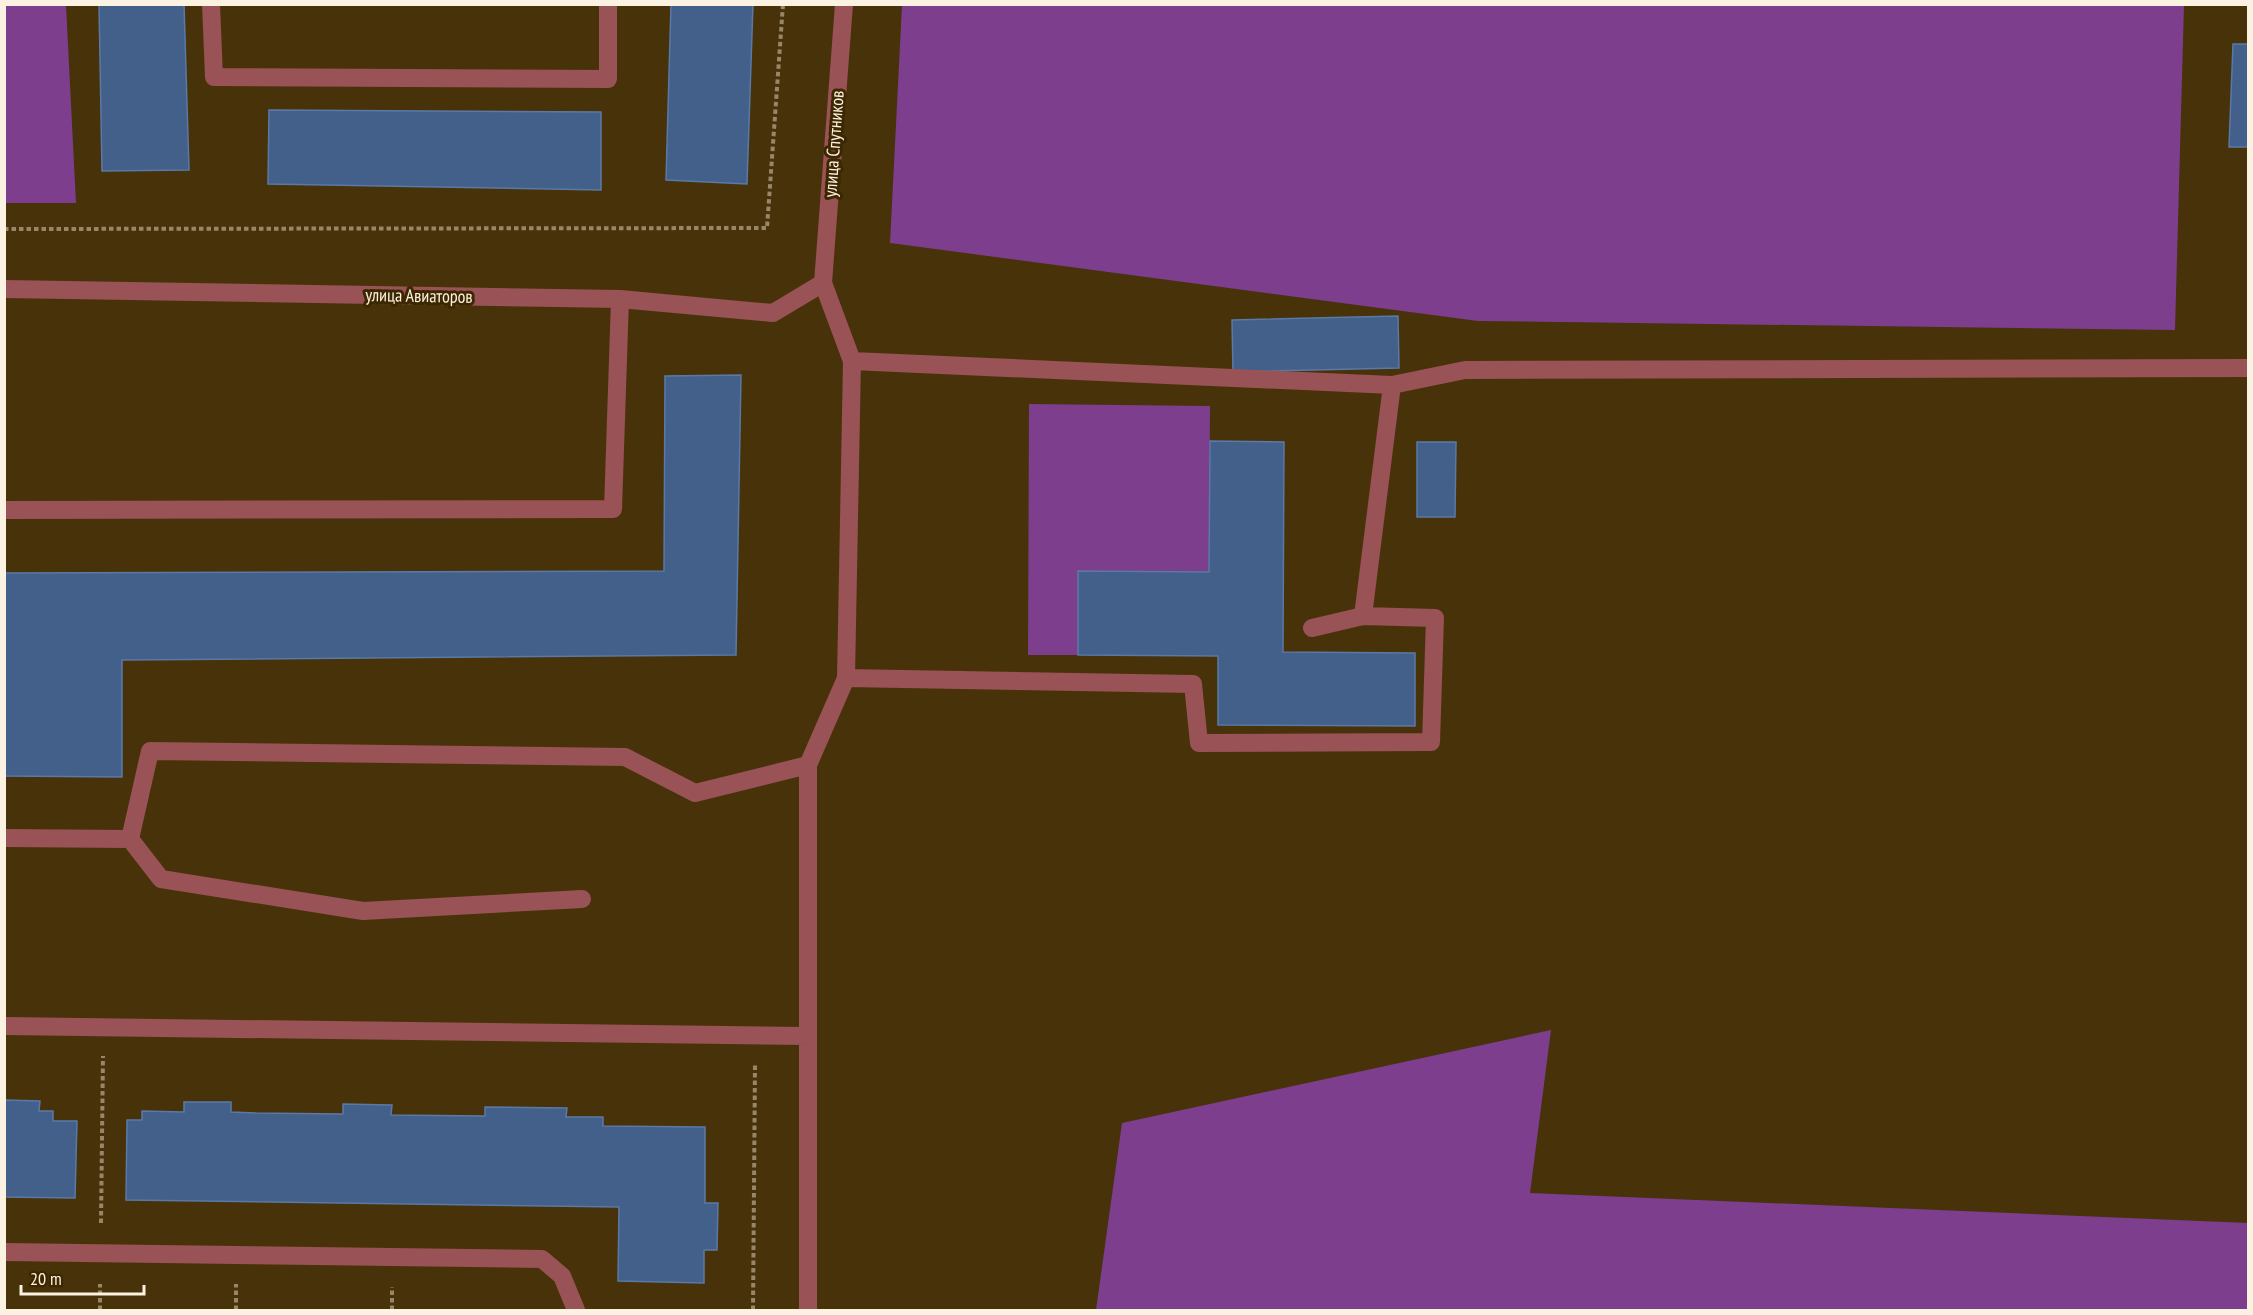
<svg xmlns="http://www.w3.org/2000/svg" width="2253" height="1315" font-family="'PT Sans Narrow',sans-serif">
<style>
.green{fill:#7c3e8d}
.building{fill:#43608b;stroke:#5b79a6;stroke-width:1.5}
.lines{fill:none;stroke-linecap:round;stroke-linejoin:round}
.path{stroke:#978668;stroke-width:4;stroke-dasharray:4.5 3;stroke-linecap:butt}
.lane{stroke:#995255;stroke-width:18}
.street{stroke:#995255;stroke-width:18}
.labels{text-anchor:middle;stroke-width:6;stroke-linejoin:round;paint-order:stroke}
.street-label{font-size:18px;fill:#fcf2e2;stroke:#3d2700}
</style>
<rect width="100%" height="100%" fill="#483209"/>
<!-- green -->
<path class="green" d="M5,4L66,5L76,203H5Z
M902,5H2184L2175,330L1478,321L890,243Z
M1029,404L1210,406L1209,572L1079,571L1078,655H1028Z
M1551,1030L1530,1193L2248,1223V1310H1096L1122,1123Z"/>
<!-- building -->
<path class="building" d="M99,4H184L189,170L102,171Z
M671,4H753L747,184L666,180Z
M2233,44H2248V147H2229Z
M269,110L601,112V190L268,184Z
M1398,316L1399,368L1233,372L1232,320Z
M741,375L736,655L122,660V777L4,776V573L664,571L665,376Z
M1210,441L1284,442L1283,652L1415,653V726L1218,725V656L1078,655V571L1209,572Z
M1417,442H1456L1455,517H1417Z
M4,1100L40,1101L39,1111H53V1121H77L75,1198L4,1197Z
M184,1102H231V1112L256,1113L343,1114V1104L392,1105L391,1115L485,1116V1107L567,1108L566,1117H603V1126L705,1127V1203H718L717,1250H704V1283L618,1281L619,1207L126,1200L127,1120H142V1111L184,1112Z"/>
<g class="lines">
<!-- path -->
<path class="path" d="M4,229L767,228L783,4
M101,1223L103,1056
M100,1310V1284
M236,1310V1284
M392,1310V1287
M753,1310L755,1065"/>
<!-- lane -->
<path class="lane" d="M211,4L214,77L608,79V4
M852,361L1392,385L1363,616
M1392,385L1465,370L2248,368
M4,510L613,509L620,299
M846,678L1193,684L1199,743L1431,742L1435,618L1363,616L1312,628
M4,838L130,839
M582,899L363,911L161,879L130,839L150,751L625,757L695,793L808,765L846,678L852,361L823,283
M4,1026L808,1036
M4,1252L542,1259L562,1276L576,1310
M808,1310V765"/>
<!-- street -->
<path class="street" d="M4,289L620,299L773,313L823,283L844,4"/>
</g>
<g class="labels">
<!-- street labels -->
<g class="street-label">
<text transform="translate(834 144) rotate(-86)" y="6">улица Спутников</text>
<text transform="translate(419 296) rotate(1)" y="6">улица Авиаторов</text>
</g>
</g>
<!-- border -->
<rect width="2253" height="1315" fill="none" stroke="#fcf2e2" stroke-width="12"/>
<!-- scale -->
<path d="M21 1285v9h123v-9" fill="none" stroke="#fcf2e2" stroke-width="3"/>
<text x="30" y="1285" font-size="18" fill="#fcf2e2" stroke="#3d2700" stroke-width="4.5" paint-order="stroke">20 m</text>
</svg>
